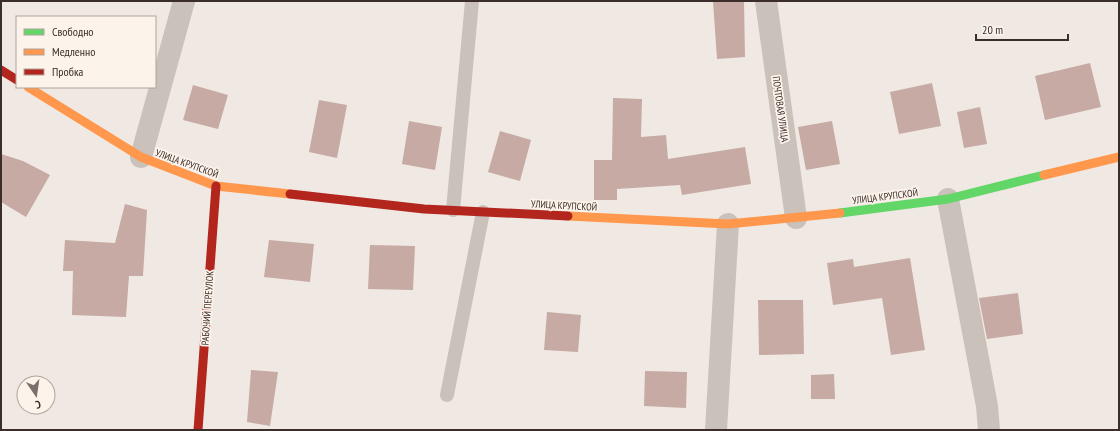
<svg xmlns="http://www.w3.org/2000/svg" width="1120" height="431" font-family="'PT Sans Narrow',sans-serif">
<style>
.building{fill:#c6aaa3}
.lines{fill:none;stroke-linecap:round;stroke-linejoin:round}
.lane{stroke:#cac1bb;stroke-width:14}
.street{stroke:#cac1bb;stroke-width:22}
.fast{stroke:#63d668;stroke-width:9}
.slow{stroke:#ff974d;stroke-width:9}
.jam{stroke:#b3261e;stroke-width:9}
.labels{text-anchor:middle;stroke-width:3.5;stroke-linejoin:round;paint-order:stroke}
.street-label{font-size:10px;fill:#3b2d29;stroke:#fcf3eb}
</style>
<rect width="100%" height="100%" fill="#f0e9e3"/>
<!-- building -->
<path class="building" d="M713,1H744L745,57L717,59Z
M1090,63L1101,107L1045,120L1035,76Z
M932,83L941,126L899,134L890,92Z
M193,85L228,95L218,129L183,120Z
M613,98L642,99L641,137L666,135L668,159L745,147L751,184L682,195L680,185L617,189V200H594V160H612Z
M319,100L347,105L337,158L309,152Z
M980,107L987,144L964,148L957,112Z
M409,121L442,127L435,170L402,164Z
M832,121L840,164L806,170L798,127Z
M500,131L531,140L520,181L488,172Z
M1,154L23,161L50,175L26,217L1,202Z
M125,204L147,210L143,276H129L126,317L72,315L73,271H63L65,240L115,243Z
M269,240L314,244L310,282L264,277Z
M370,245L415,246L413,290L368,289Z
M910,258L925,350L891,355L882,298L833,305L827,263L853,259L854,267Z
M1018,293L1023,334L987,339L979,298Z
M758,300H803L804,354L759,355Z
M547,312L581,315L578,352L544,350Z
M251,370L278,372L270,426L247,422Z
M645,371L687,372L686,408L644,406Z
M834,374L835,399H811V375Z"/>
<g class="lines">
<!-- lane -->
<path class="lane" d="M453,210L472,1
M447,395L483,212"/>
<!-- street -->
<path class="street" d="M766,1L796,218
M141,157L184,1
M948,199L987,406L989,430
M716,430L728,224"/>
<!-- fast -->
<path class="fast" d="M840,213L948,199L1044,175"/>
<!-- slow -->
<path class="slow" d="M28,87L141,157L216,186L290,194
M1044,175L1119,157
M568,216L728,224L840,213"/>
<!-- jam -->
<path class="jam" d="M1,70L17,80
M290,194L424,209L568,216
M198,430L216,186"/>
</g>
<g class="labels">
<!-- street labels -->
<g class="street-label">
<text transform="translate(781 109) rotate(82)" y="4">ПОЧТОВАЯ УЛИЦА</text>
<text transform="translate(187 163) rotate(20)" y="4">УЛИЦА КРУПСКОЙ</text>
<text transform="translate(885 196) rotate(-7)" y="4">УЛИЦА КРУПСКОЙ</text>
<text transform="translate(564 205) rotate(3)" y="4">УЛИЦА КРУПСКОЙ</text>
<text transform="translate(207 308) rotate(-86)" y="4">РАБОЧИЙ ПЕРЕУЛОК</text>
</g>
</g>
<!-- border -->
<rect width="1120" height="431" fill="none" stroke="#3b2d29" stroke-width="4"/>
<!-- legend -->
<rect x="16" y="16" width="140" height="72" fill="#fcf3eb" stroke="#afa49d"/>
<rect x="24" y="29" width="20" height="6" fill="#63d668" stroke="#afa49d"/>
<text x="52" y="36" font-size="12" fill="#3b2d29">Свободно</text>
<rect x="24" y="49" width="20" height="6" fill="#ff974d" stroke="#afa49d"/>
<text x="52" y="56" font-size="12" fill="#3b2d29">Медленно</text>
<rect x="24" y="69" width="20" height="6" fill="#b3261e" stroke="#afa49d"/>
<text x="52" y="76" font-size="12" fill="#3b2d29">Пробка</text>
<!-- north arrow -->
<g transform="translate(36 395) rotate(167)"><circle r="19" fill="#fcf3eb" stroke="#afa49d"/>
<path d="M0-3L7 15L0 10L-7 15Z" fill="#7a6f6a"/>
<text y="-6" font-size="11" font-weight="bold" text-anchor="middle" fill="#3b2d29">С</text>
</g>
<!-- scale -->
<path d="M976 34v6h92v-6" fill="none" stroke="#3b2d29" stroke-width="2"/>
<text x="982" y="34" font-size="12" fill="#3b2d29" stroke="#fcf3eb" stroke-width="3" paint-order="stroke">20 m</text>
</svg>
